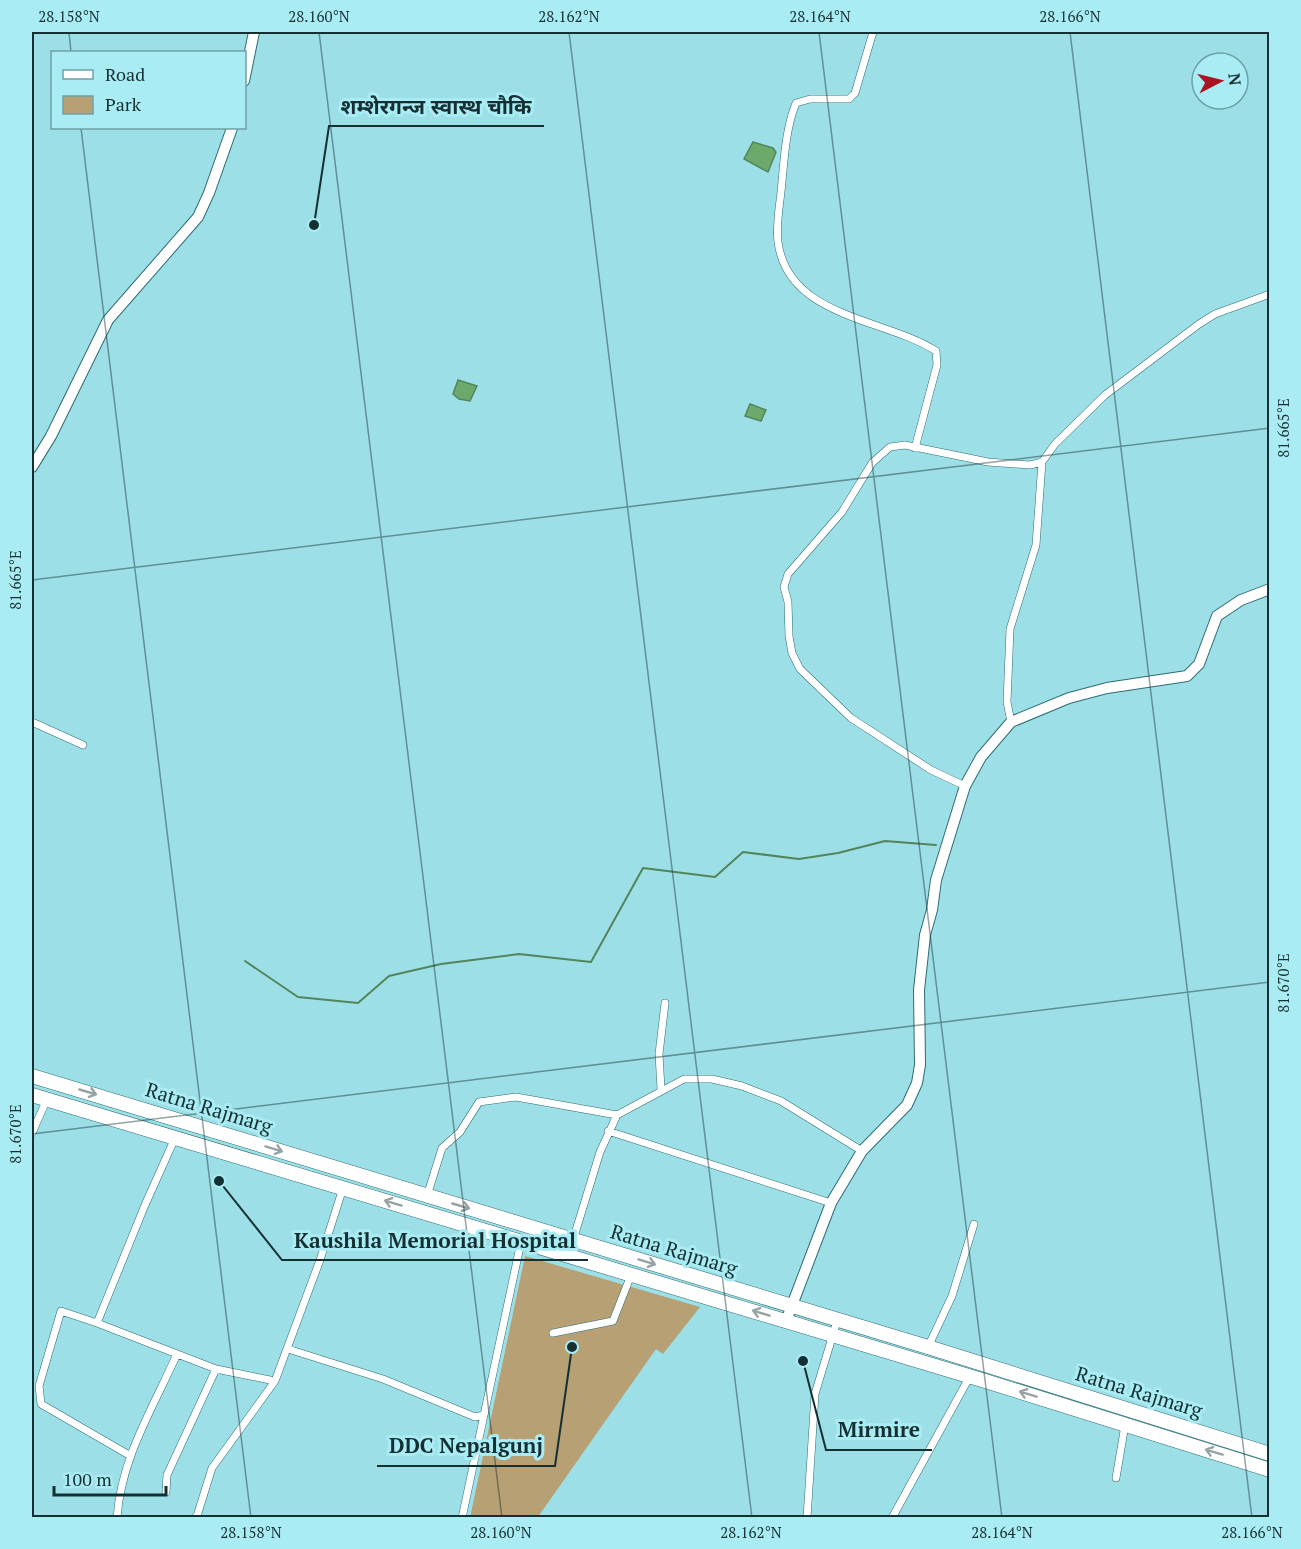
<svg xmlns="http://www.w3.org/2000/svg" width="1301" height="1549" font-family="'PT Serif','Noto Sans Devanagari',serif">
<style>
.green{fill:#b7a073}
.water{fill:#6caa6c;stroke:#52855b;stroke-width:1.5}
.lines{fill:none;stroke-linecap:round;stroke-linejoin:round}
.stream{stroke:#52855b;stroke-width:2}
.street-casing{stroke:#2c6d74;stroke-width:8}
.secondary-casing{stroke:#2c6d74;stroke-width:12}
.highway-casing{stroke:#2c6d74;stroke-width:15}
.street{stroke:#fff;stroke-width:7}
.secondary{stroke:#fff;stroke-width:10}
.highway{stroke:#fff;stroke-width:14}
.oneway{stroke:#96a2a3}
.ticks{fill:none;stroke:#153033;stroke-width:1.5;stroke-opacity:0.45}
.labels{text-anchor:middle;stroke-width:6;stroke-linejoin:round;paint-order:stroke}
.street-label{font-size:20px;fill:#153033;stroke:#aaecf3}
.leader{fill:none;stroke:#153033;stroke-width:2}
.callout-dot{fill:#153033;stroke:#aaecf3;stroke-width:2}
.callout-label{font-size:21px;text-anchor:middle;font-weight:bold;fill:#153033;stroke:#aaecf3;stroke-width:6;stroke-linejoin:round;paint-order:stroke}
.neatline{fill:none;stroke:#153033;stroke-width:2}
.ticks-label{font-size:15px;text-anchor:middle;fill:#153033}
</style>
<rect width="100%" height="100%" fill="#9ddfe6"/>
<!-- green -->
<path class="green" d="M525,1256L700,1307L663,1354L656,1349L540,1514L536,1518H470Z"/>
<!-- water -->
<path class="water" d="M753,142L773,148L776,152L768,172L744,159Z
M458,380L477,386L470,401L459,399L453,394Z
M750,404L766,410L761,421L745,416Z"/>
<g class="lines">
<!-- stream -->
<path class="stream" d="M245,961L298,997L358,1003L389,976L441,964L519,954L591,962L643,868L715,877L743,852L799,859L838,853L885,841L936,845"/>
<defs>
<path id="street" d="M873,32L855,93L849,99H810L796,103C785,130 784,163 781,192C779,209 776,226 778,242C788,318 885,318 936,351L937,365L915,448
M32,722L83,745
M1011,722L1007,702L1010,629L1036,545L1042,462L1055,444L1105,395L1199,324L1215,314L1270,294
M965,786L931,770L851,718L800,669L792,653L789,636L788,602L784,587L788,574L842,512L872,463L890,447L905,445L988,462L1030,465L1042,462
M661,1089L659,1054L665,1003
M608,1131L831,1203
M32,1133L47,1099
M427,1196L442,1148L460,1132L479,1102L516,1097L617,1115L684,1079H712L742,1086L781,1101L862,1151
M573,1240L600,1152L617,1115
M97,1323L145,1205L175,1138
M553,1333L613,1321L631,1275
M928,1347L952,1296L974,1224
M288,1349L383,1379L475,1417L484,1415
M275,1381L320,1260L343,1188
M129,1455L41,1404L39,1386L61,1311L97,1323L216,1369L275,1381L212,1468L197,1516L194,1518
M1116,1478L1125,1425
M166,1492L167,1475L216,1369
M117,1518C121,1458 153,1408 177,1354
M462,1518L521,1242
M807,1518L815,1394L837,1321
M892,1518L970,1376"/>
<path id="secondary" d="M244,81L254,32
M32,467L51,436L108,320L198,217L209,193L232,128
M786,1321L831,1203L862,1151L907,1105L917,1083L920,1065L919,990L925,935L932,910L936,880L965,786L981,757L1011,722L1069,698L1107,688L1187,676L1199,664L1217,616L1241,600L1270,589"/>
<path id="highway" d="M32,1076L928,1347L1270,1454
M32,1095L982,1380L1270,1470"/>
</defs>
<!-- street casing -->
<use href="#street" class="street-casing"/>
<!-- secondary casing -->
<use href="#secondary" class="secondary-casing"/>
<!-- highway casing -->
<use href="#highway" class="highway-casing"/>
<!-- street -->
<use href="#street" class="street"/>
<!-- secondary -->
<use href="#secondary" class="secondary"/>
<!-- highway -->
<use href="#highway" class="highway"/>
</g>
<!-- one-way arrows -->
<defs><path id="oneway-shaft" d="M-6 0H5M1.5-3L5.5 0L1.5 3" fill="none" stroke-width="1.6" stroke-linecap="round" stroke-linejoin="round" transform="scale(1.5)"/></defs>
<g class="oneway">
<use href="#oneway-shaft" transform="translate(88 1092) rotate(16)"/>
<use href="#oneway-shaft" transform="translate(274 1149) rotate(17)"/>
<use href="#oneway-shaft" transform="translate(393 1203) rotate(-163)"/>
<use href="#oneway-shaft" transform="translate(461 1206) rotate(16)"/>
<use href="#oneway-shaft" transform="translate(647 1262) rotate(17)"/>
<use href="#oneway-shaft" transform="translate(761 1313) rotate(-163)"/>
<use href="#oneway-shaft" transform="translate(1028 1394) rotate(-163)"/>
<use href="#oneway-shaft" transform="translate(1214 1452) rotate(-163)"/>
</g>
<!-- ticks -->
<path class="ticks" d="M69,32L71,52M319,32L502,1518M569,32L752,1518M819,32L1002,1518M1070,32L1252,1518M81,128L251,1518M32,580L1270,428M32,1134L1270,982"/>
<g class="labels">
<!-- street labels -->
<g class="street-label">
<text transform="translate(209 1108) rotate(17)" y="7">Ratna Rajmarg</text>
<text transform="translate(674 1250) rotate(17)" y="7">Ratna Rajmarg</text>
<text transform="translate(1139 1392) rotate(17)" y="7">Ratna Rajmarg</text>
</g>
</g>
<!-- callouts -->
<path class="leader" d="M314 225L329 126H544M219 1181L282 1260H588M803 1361L826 1450H932M572 1347L555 1466H377"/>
<g class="callout-dot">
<circle cx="314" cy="225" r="6"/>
<circle cx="219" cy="1181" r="6"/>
<circle cx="803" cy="1361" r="6"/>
<circle cx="572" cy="1347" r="6"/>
</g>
<g class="callout-label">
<text x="436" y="114">शम्शेरगन्ज स्वास्थ चौकि</text>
<text x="435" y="1248">Kaushila Memorial Hospital</text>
<text x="879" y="1437">Mirmire</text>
<text x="466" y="1453">DDC Nepalgunj</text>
</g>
<!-- border -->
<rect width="1301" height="1549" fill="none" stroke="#aaecf3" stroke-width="66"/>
<!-- legend -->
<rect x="51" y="51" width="195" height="78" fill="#aaecf3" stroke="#6ea1a6" stroke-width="1.5"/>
<rect x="63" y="70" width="30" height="9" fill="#ffffff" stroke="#6ea1a6" stroke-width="1.5"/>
<text x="105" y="81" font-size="18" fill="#153033">Road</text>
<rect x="63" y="96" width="30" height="18" fill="#b7a073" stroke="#6ea1a6" stroke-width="1.5"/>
<text x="105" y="111" font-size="18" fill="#153033">Park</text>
<!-- north arrow -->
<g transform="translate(1220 81) rotate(83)"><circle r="28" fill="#aaecf3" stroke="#6ea1a6" stroke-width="1.5"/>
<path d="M0-4.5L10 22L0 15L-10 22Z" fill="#a91322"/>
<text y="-9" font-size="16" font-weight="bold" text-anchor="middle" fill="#153033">N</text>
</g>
<!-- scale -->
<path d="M54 1486v9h112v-9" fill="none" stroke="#153033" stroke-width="3"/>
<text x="63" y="1486" font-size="18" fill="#153033" stroke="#aaecf3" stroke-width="4.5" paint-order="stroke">100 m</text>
<rect x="33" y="33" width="1235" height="1483" class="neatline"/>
<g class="ticks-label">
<text x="69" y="22">28.158°N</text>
<text x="319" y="22">28.160°N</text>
<text x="569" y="22">28.162°N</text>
<text x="820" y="22">28.164°N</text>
<text x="1070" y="22">28.166°N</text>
<text transform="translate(1284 428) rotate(-90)" y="5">81.665°E</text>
<text transform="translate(16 580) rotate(-90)" y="5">81.665°E</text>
<text transform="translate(1284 983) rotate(-90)" y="5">81.670°E</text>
<text transform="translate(16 1134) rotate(-90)" y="5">81.670°E</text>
<text x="251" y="1538">28.158°N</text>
<text x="501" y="1538">28.160°N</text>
<text x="751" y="1538">28.162°N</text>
<text x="1002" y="1538">28.164°N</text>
<text x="1252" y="1538">28.166°N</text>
</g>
</svg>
